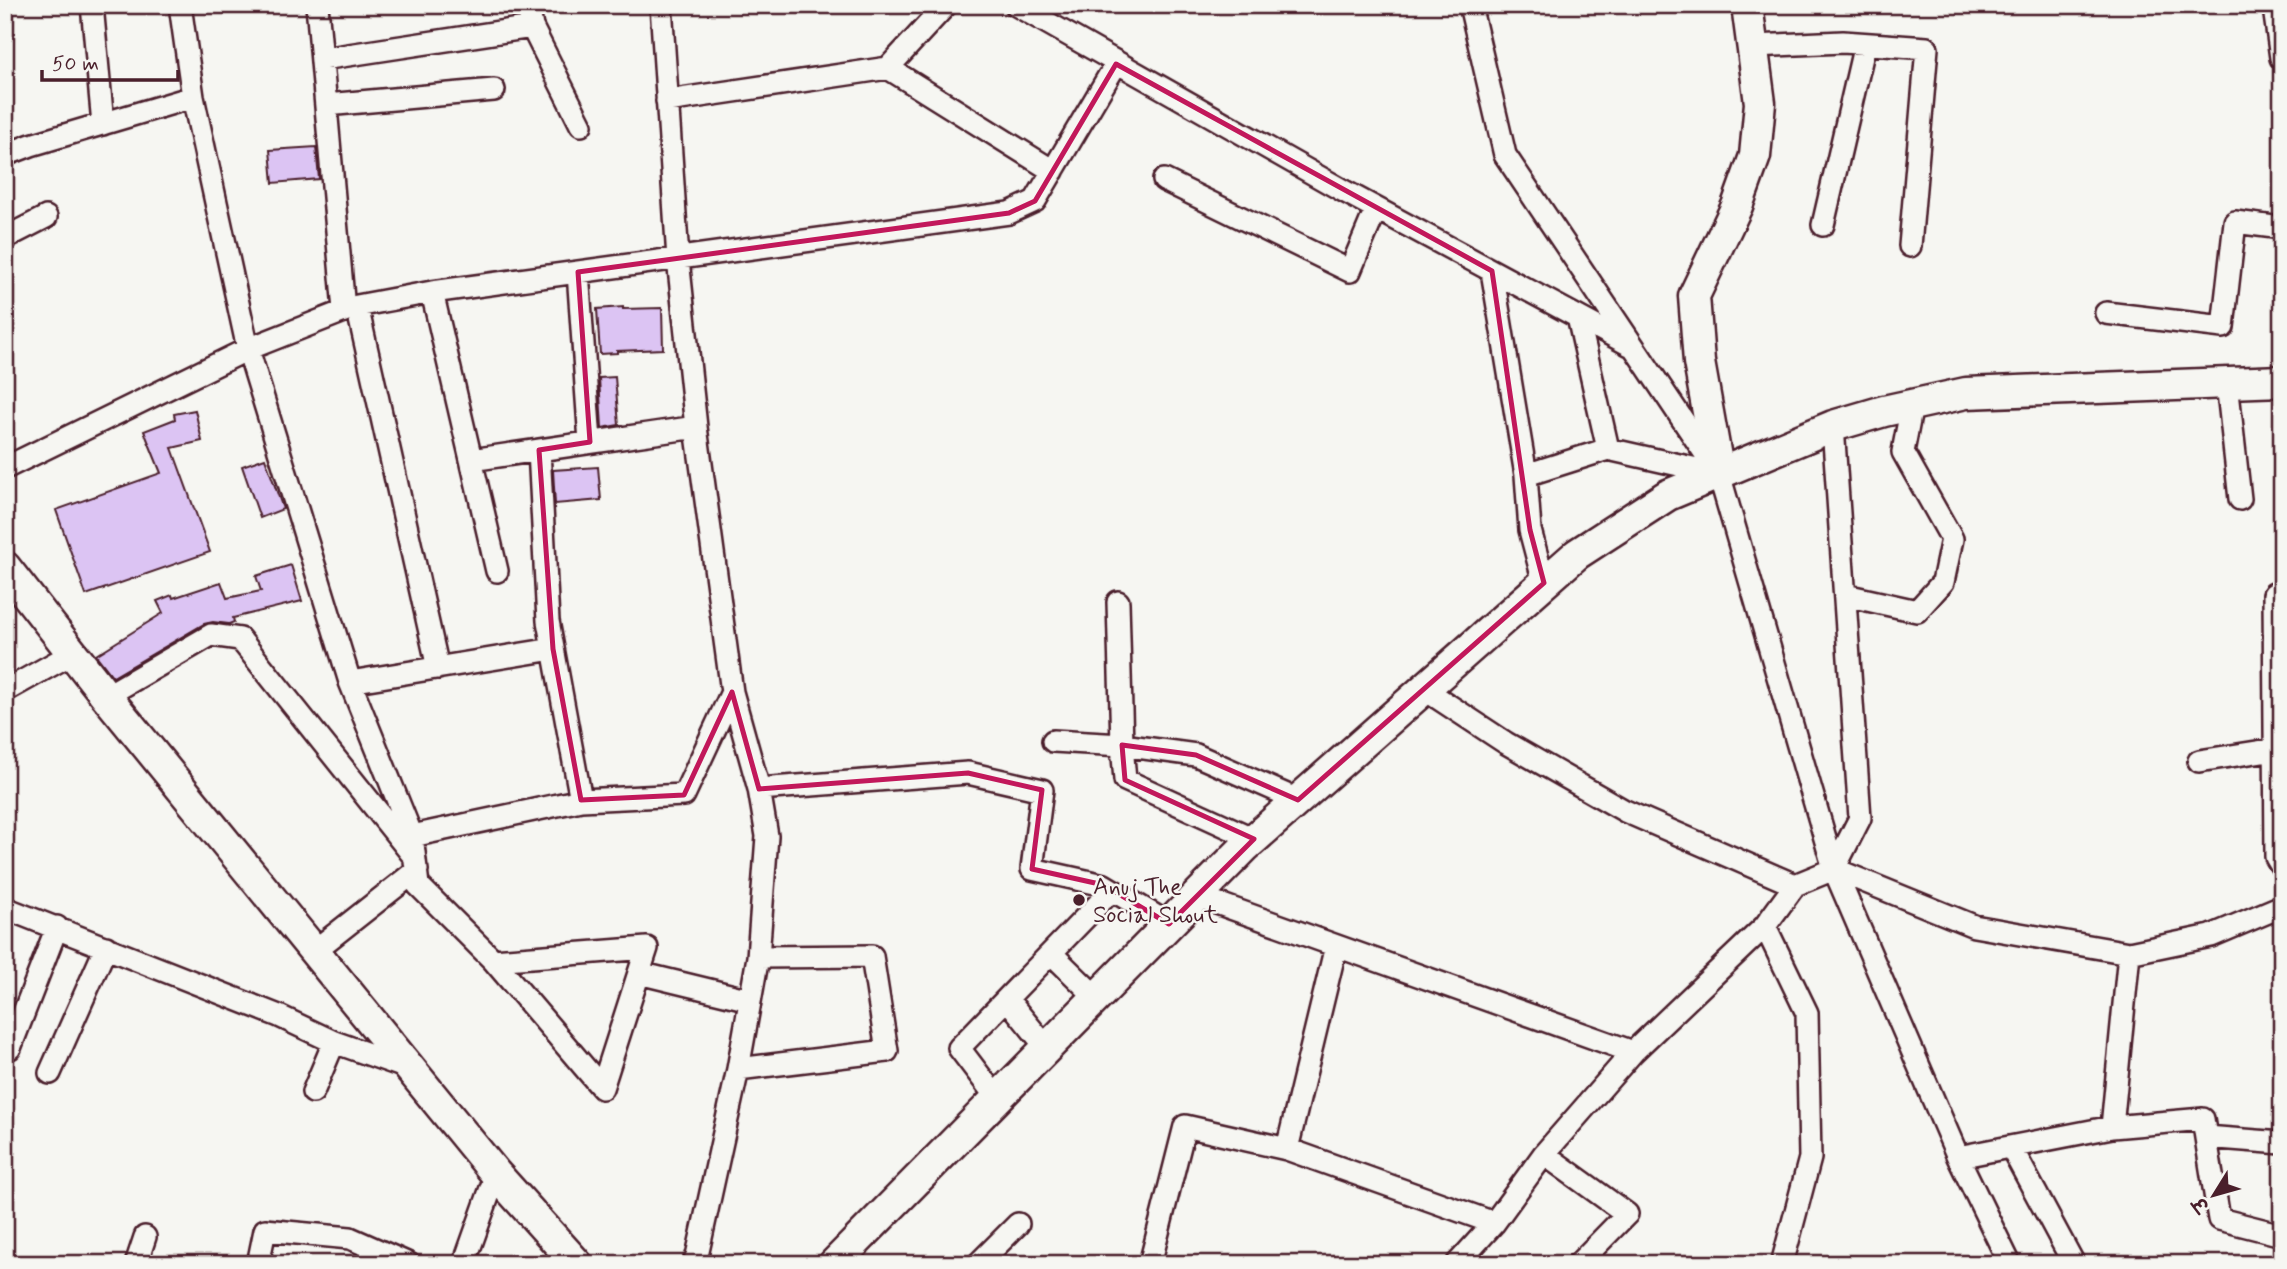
<svg xmlns="http://www.w3.org/2000/svg" width="2287" height="1269" font-family="Mynerve,'Playpen Sans Deva',sans-serif">
<style>
.building{fill:#dcc4f3;stroke:#4a1f2b;stroke-width:2}
.lines{fill:none;stroke-linecap:round;stroke-linejoin:round}
.street-casing{stroke:#4a1f2b;stroke-width:26}
.secondary-casing{stroke:#4a1f2b;stroke-width:35}
.street{stroke:#f6f6f2;stroke-width:21}
.secondary{stroke:#f6f6f2;stroke-width:30}
.marked{fill:none;stroke:#c2185b;stroke-width:5;stroke-linejoin:round}
.poi-dot{fill:#4a1f2b;stroke:#f6f6f2;stroke-width:2.5}
.labels{text-anchor:middle;stroke-width:5;stroke-linejoin:round;paint-order:stroke}
.poi-label{font-size:24px;fill:#4a1f2b;stroke:#f6f6f2;text-anchor:start}
</style>
<rect width="100%" height="100%" fill="#f6f6f2"/>
<filter id="ink" filterUnits="userSpaceOnUse"><feTurbulence type="fractalNoise" baseFrequency=".0143" numOctaves="2"/><feDisplacementMap in="SourceGraphic" scale="14" xChannelSelector="R" yChannelSelector="G"/><feConvolveMatrix kernelMatrix="1 2 1 2 8 2 1 2 1" color-interpolation-filters="sRGB"/></filter>
<g filter="url(#ink)">
<!-- building -->
<path class="building" d="M316,147L319,179L273,183L270,150Z
M623,307V309L662,308L663,349L617,351V353L600,354L597,309Z
M615,377L619,425L602,428L599,378Z
M195,410L202,441L172,448L210,552L86,595L56,510L161,473L144,431L175,419L174,414Z
M265,458L283,509L260,518L242,466Z
M598,467L601,500L555,504L553,470Z
M291,565L302,601L233,618L234,622L229,624L213,622L204,624L113,677L96,655L163,613L157,601L172,595L173,598L221,582L227,598L261,591L256,576Z"/>
<g class="lines">
<defs>
<path id="street" d="M92,5L103,124
M180,5L193,97L248,349L350,682L412,836L418,885L493,960L602,1088
M317,5L344,310
M528,5L532,27L581,125
M661,5L678,259L696,427L732,692L759,789L767,836L758,957L738,1069L697,1256L693,1264
M1016,5L1342,190L1630,345
M1470,5L1505,155L1719,474L1834,869L1958,1157L2010,1264
M1752,46L1843,42L1927,48L1910,246
M2281,58L2274,8L2282,6
M322,59L532,27
M888,68L1053,171
M667,101L888,68L946,5
M326,105L494,90
M5,155L31,145L193,97
M1164,180L1350,271L1376,209
M1823,225L1865,44
M5,238L46,217
M1492,271L1526,475L1530,530L1544,583
M578,272L590,442
M432,292L497,571
M357,306L438,668
M2106,313L2223,327L2235,222L2282,228
M1578,317L1608,449
M2227,383L2240,499
M539,450L548,621L581,800
M471,460L696,427
M5,468L248,349L357,306L432,292L1009,213L1035,201L1116,64
M1526,475L1608,449L1719,474
M2274,594L2276,857L2282,867
M1845,595L1917,611L1943,582L1952,539L1903,452L1912,405
M1118,602L1122,745L1125,780L1254,839
M350,682L553,649
M1424,689L1506,743L1625,811L1795,885
M5,691L73,653
M106,696L211,635L240,639L411,853
M1053,741L1122,745L1196,755L1298,800
M2199,761L2282,748
M759,789L968,773L1042,790L1032,869L1104,885L1169,924
M412,836L581,800L684,795L732,692
M1834,869L1974,926L2129,953L2211,936L2282,906
M1197,896L1633,1052
M5,908L279,1016L334,1042L408,1068
M1765,926L1807,1013L1810,1158L1782,1264
M314,951L417,870
M1051,953L1097,998
M493,960L647,948L602,1088
M639,973L750,1000
M1007,999L1047,1048
M10,1048L57,927
M738,1069L887,1051L872,956L758,957
M50,1073L106,947
M313,1092L334,1042
M997,1098L959,1048L1112,890
M2112,1127L2129,953
M2206,1137L2282,1143
M2011,1147L2074,1264
M1287,1149L1336,946
M1544,1154L1627,1214L1578,1264
M1958,1157L2112,1127L2203,1119L2219,1219L2282,1235
M136,1264L145,1237
M258,1264L265,1230L350,1238L409,1264
M464,1264L496,1174
M978,1264L1018,1224
M1150,1264L1185,1126L1287,1149L1494,1223
M1457,1264L1494,1223L1544,1154L1633,1052L1765,926L1795,885L1834,869L1860,818L1833,426"/>
<path id="secondary" d="M1719,474L1699,362L1694,296L1737,206L1755,156L1760,103L1747,5
M5,567L106,696L496,1174L577,1264
M834,1264L1245,847L1577,554L1668,495L1833,426L1884,411L1966,393L2282,381"/>
</defs>
<!-- street casing -->
<use href="#street" class="street-casing"/>
<!-- secondary casing -->
<use href="#secondary" class="secondary-casing"/>
<!-- street -->
<use href="#street" class="street"/>
<!-- secondary -->
<use href="#secondary" class="secondary"/>
</g>
</g>
<!-- marked area -->
<path class="marked" d="M1116,64L1492,271L1530,530L1544,583L1298,800L1196,755L1122,745L1125,780L1254,839L1169,924L1104,885L1032,869L1042,790L968,773L759,789L732,692L684,795L581,800L553,649L539,450L590,442L578,272L1009,213L1035,201Z"/>
<!-- markers -->
<circle class="poi-dot" cx="1079" cy="900" r="7"/>
<g class="labels">
<!-- poi labels -->
<g class="poi-label">
<text x="1093" y="894">Anuj The<tspan x="1093" dy="28">Social Shout</tspan></text>
</g>
</g>
<!-- margin -->
<rect width="2287" height="1269" fill="none" stroke="#f6f6f2" stroke-width="28"/>
<rect x="14" y="14" width="2259" height="1241" fill="none" stroke="#4a1f2b" stroke-width="2.5" filter="url(#ink)"/>
<!-- north arrow -->
<g transform="translate(2214 1195) rotate(233)" stroke="#f6f6f2" stroke-width="5" paint-order="stroke">
<path d="M0-5L12 26L0 18L-12 26Z" fill="#4a1f2b"/>
<text y="-10" font-size="19" font-weight="bold" text-anchor="middle" fill="#4a1f2b">उ</text>
</g>
<!-- scale -->
<path d="M42 70v10h136v-10" fill="none" stroke="#4a1f2b" stroke-width="3.5"/>
<text x="52" y="70" font-size="21" fill="#4a1f2b" stroke="#f6f6f2" stroke-width="5" paint-order="stroke">50 m</text>
</svg>
